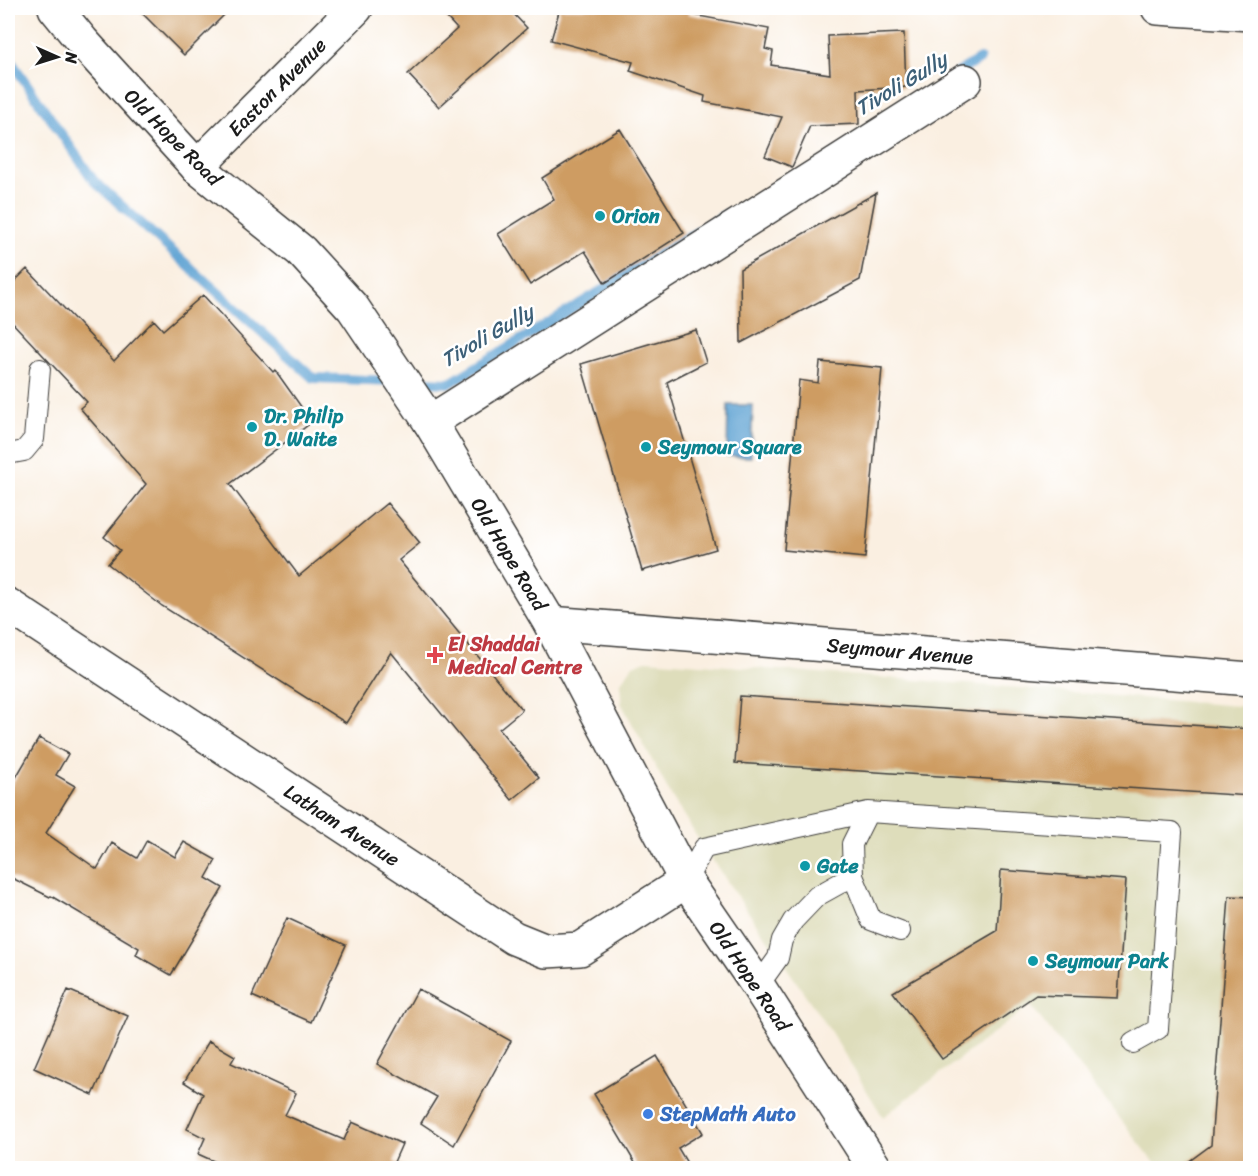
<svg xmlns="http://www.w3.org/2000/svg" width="1258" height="1176" font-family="Sriracha,sans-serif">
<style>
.built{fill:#deddbb}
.water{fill:#5ea3d3;stroke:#3d6078;stroke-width:1.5}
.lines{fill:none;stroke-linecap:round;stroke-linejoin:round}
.stream{stroke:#5ea3d3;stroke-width:10}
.building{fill:#ce9c62}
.lane-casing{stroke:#3d3c3a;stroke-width:22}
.street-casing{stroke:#3d3c3a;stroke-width:36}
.secondary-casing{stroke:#3d3c3a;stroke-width:36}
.primary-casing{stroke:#3d3c3a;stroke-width:36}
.lane{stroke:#fff;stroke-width:20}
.street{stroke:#fff;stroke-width:33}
.secondary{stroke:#fff;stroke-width:33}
.primary{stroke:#fff;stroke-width:33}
.culture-dot{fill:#0f9aa8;stroke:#fff;stroke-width:2}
.health-dot{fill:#e0444e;stroke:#fff;stroke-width:2}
.shop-dot{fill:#3f7fe0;stroke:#fff;stroke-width:2}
.labels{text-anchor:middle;stroke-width:5;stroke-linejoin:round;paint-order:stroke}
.street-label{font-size:20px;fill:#1c1c1c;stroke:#fff}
.culture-label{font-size:20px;font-weight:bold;fill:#0d838f;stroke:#fff;text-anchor:start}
.health-label{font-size:20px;font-weight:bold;fill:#be3a42;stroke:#fff;text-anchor:start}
.shop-label{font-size:20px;font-weight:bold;fill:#366cbe;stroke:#fff;text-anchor:start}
.water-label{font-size:21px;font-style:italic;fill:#3d6078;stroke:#fff}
</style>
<rect width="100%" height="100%" fill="#fff"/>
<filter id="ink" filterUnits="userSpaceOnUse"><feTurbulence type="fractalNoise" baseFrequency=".0167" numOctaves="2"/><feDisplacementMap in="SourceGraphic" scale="12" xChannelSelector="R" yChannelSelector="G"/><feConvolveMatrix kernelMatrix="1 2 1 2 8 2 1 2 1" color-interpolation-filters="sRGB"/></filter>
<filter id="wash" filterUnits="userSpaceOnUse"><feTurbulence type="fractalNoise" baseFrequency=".008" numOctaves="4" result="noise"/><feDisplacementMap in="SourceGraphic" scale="24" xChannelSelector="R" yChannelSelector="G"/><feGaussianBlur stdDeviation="1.35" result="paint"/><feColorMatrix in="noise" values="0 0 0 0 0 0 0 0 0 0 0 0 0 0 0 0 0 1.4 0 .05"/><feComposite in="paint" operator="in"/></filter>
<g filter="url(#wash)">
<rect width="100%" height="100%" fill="#faefe1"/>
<!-- built -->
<path class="built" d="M646,660L1008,687L1250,707V1168H1159L1030,1005L883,1117L829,1029L704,848L672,797L621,703V682L633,665Z"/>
<!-- water -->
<path class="water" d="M728,405H753L751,457L727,456Z"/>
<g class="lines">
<!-- stream -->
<path class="stream" d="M8,57L94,181L313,378L450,383L727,214
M957,73L980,59"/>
</g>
<g id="blocks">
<!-- building -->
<path class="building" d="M137,8H231L184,55Z
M438,8H508L527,28L439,107L408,74L457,29Z
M560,8H690L688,14L769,29L765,49L773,51L771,65L830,74L828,36L904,33L906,87L858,90L859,124L810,126L792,167L765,156L782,117L704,102L705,96L630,71L633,62L551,40Z
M620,129L684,233L605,283L585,251L530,285L498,234L554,199L542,178Z
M876,193L860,280L741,343L740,269Z
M27,269L114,361L154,320L163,330L203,295L273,372L275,370L312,422L230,484L299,576L387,503L420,543L399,560L522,710L499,729L539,778L512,800L391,652L346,723L162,606L108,564L120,550L104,537L146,484L80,408L87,402L8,318V288Z
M696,330L706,362L667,382L716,549L642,571L581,364Z
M820,362L882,368L865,558L784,550L799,380L818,383Z
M740,696L1251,729V796L735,763Z
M39,738L68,754L56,775L75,786L46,833L97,869L112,843L137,858L147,840L175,857L184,842L216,860L206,878L223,888L171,975L136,955L139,948L51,896L50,897L8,876V791Z
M1001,870L1126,880L1118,998L1036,995L942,1059L893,992L997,931Z
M1229,896L1251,897V1168H1180L1211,1145Z
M287,918L346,945L311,1022L252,996Z
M418,989L511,1041L454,1145L421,1123L437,1097L377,1064Z
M68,990L128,1016L93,1095L34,1068Z
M209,1041L235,1056L231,1063L296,1093L285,1115L344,1140L352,1122L402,1144L394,1162L409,1168H229L198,1154L205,1138L187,1129L203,1094L184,1082Z
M657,1056L703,1133L678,1148L690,1168H638L594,1094Z"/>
</g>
</g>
<g filter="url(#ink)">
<use href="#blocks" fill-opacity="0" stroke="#3d3c3a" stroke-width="1.5"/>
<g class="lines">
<defs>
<path id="lane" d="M8,454L24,451L34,439L40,369
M868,812L852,844L853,876L871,920L900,931
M686,881L704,848L868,812L1172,832L1158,1029L1133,1043
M758,986L778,958L782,940L793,921L817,896L853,876"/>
<path id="street" d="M1158,8L1250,14
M197,167L356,8
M430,422L965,81
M550,623L1250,679"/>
<path id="secondary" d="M8,605L514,938L546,951L580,949L686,881"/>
<path id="primary" d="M55,8L82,41L197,167L301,251L353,308L430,422L550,623L686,881L758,986L875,1168"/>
</defs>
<!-- lane casing -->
<use href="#lane" class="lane-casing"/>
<!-- street casing -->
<use href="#street" class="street-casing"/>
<!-- secondary casing -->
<use href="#secondary" class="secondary-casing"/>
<!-- primary casing -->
<use href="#primary" class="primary-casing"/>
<!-- lane -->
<use href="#lane" class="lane"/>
<!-- street -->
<use href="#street" class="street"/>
<!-- secondary -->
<use href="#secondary" class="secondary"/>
<!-- primary -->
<use href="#primary" class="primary"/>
</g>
</g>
<!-- markers -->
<g class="culture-dot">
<circle cx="600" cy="216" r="6"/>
<circle cx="252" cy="427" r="6"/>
<circle cx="646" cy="447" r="6"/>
<circle cx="805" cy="866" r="6"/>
<circle cx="1033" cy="961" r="6"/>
</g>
<path class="health-dot" d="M432 646h6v6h6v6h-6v6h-6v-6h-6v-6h6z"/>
<circle class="shop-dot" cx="648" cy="1114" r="6"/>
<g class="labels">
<!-- street labels -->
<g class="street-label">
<text transform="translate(277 87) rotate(-45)" y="7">Easton Avenue</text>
<text transform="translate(173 137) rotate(45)" y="7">Old Hope Road</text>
<text transform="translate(509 554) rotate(59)" y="7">Old Hope Road</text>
<text transform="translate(900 651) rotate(5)" y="7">Seymour Avenue</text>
<text transform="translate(342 825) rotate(33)" y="7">Latham Avenue</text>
<text transform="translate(750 976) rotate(56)" y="7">Old Hope Road</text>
</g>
<!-- culture labels -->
<g class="culture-label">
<text x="612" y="223">Orion</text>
<text x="264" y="423">Dr. Philip<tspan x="264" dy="23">D. Waite</tspan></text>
<text x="658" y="454">Seymour Square</text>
<text x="817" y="873">Gate</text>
<text x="1045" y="968">Seymour Park</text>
</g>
<!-- health labels -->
<g class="health-label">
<text x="448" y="651">El Shaddai<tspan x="448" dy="23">Medical Centre</tspan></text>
</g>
<!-- shop labels -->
<g class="shop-label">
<text x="660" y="1121">StepMath Auto</text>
</g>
<!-- water labels -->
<g class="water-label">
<text transform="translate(901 84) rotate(-31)" y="7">Tivoli Gully</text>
<text transform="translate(487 336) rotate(-30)" y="7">Tivoli Gully</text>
</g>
</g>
<!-- margin -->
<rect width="1258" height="1176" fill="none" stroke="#fff" stroke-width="30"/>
<!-- north arrow -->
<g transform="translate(57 57) rotate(93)" stroke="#ffffff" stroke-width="4.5" paint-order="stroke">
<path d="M0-4.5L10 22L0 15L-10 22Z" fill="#1c1c1c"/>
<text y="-9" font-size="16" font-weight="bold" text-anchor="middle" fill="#1c1c1c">N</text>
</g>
</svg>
